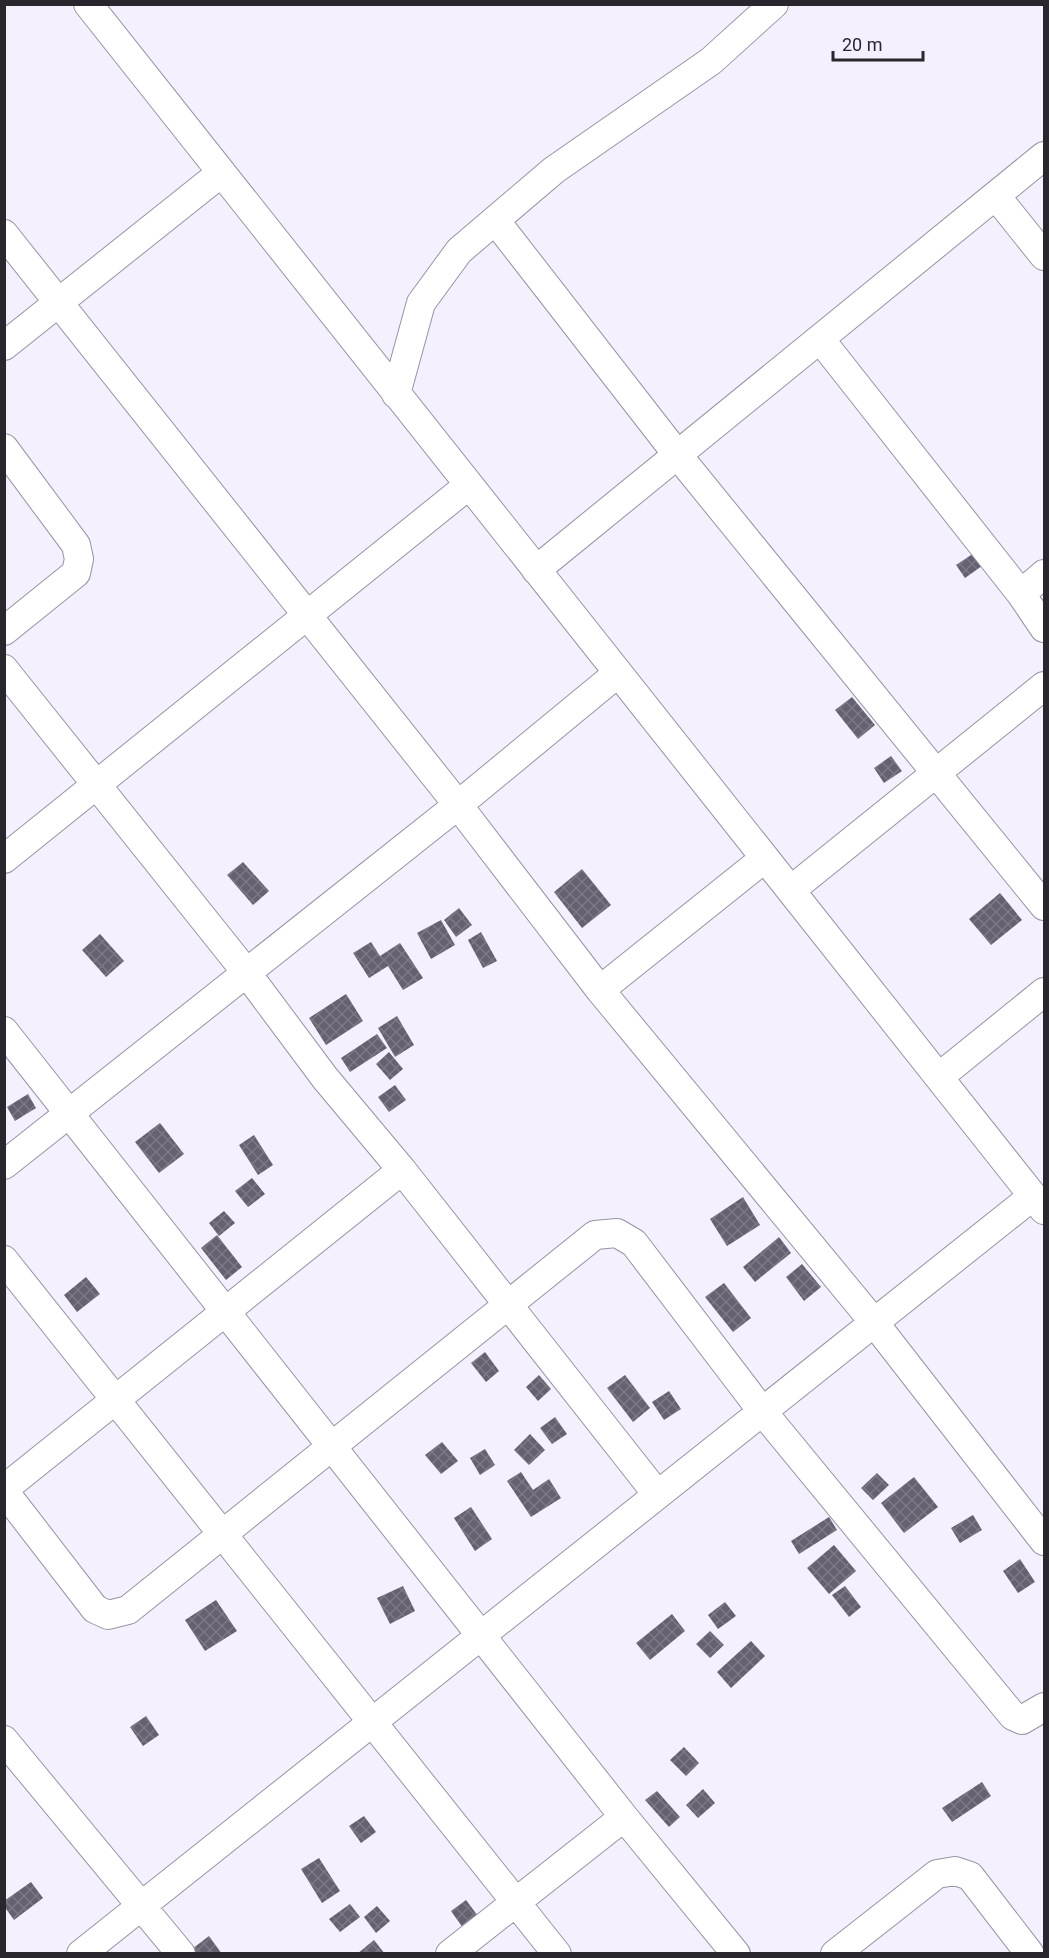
<svg xmlns="http://www.w3.org/2000/svg" width="1049" height="1958" font-family="Roboto,sans-serif">
<style>
.building{fill:url(#building-cross-hatch)}
.lines{fill:none;stroke-linecap:round;stroke-linejoin:round}
.minor-casing{stroke:#9893a4;stroke-width:30}
.minor{stroke:#fff;stroke-width:28}
</style>
<defs>
<pattern id="building-cross-hatch" width="8" height="8" patternUnits="userSpaceOnUse" patternTransform="scale(1.5)"><rect width="8" height="8" fill="#656170"/><path d="M0 0l8 8M0 8l8-8" fill="none" stroke="#7c7884"/></pattern>
</defs>
<rect width="100%" height="100%" fill="#f4f0fe"/>
<!-- building -->
<path class="building" d="M974,553L982,566L965,578L956,565Z
M852,697L875,725L858,739L835,710Z
M891,756L902,771L884,783L874,768Z
M243,862L269,891L253,905L227,875Z
M582,869L611,905L582,928L554,892Z
M1000,893L1022,920L991,945L969,919Z
M459,908L472,925L456,937L444,920Z
M441,920L455,945L431,959L417,933Z
M481,932L497,961L483,968L468,940Z
M100,934L124,961L106,977L82,950Z
M371,942L380,956L400,943L423,978L403,990L388,966L369,978L353,953Z
M346,994L363,1021L326,1045L309,1018Z
M397,1016L414,1045L395,1057L378,1028Z
M377,1034L387,1048L350,1072L341,1058Z
M389,1052L403,1069L390,1080L376,1064Z
M395,1085L406,1100L389,1112L378,1097Z
M28,1094L36,1108L15,1121L7,1107Z
M160,1123L184,1154L159,1173L135,1142Z
M254,1135L273,1165L258,1175L239,1145Z
M252,1178L265,1194L248,1207L235,1191Z
M743,1197L760,1225L727,1246L710,1219Z
M224,1211L235,1223L219,1236L209,1223Z
M217,1235L242,1267L226,1280L201,1248Z
M779,1237L791,1253L755,1282L743,1267Z
M802,1264L821,1287L804,1301L786,1277Z
M86,1277L100,1294L77,1312L64,1295Z
M724,1283L751,1318L733,1332L705,1297Z
M485,1352L499,1371L486,1382L471,1363Z
M539,1375L551,1389L538,1401L526,1387Z
M625,1375L650,1408L633,1422L607,1388Z
M669,1391L681,1409L664,1420L652,1402Z
M555,1417L567,1434L552,1444L540,1428Z
M530,1434L545,1450L529,1465L514,1450Z
M442,1442L458,1461L441,1474L425,1455Z
M485,1449L495,1465L480,1475L470,1458Z
M521,1472L533,1490L549,1479L561,1498L531,1517L507,1481Z
M877,1473L889,1485L873,1500L861,1488Z
M914,1477L938,1507L904,1533L881,1503Z
M471,1507L492,1539L475,1551L454,1518Z
M973,1515L982,1530L960,1543L951,1528Z
M829,1517L837,1530L799,1554L791,1541Z
M834,1545L856,1571L829,1594L807,1568Z
M1020,1559L1035,1582L1018,1593L1003,1571Z
M403,1586L415,1611L390,1624L377,1598Z
M845,1586L861,1607L849,1617L832,1595Z
M216,1600L237,1631L205,1651L185,1620Z
M725,1602L736,1616L718,1629L708,1615Z
M672,1614L685,1631L650,1660L636,1643Z
M710,1631L724,1645L710,1658L696,1644Z
M751,1641L765,1656L731,1688L717,1672Z
M146,1716L159,1735L143,1746L130,1727Z
M684,1747L699,1763L686,1776L670,1760Z
M982,1782L991,1796L952,1822L942,1808Z
M703,1789L715,1803L698,1818L686,1805Z
M657,1791L680,1817L669,1827L645,1800Z
M364,1816L376,1832L361,1843L349,1826Z
M319,1858L340,1891L322,1903L301,1869Z
M31,1882L43,1898L14,1920L4,1906V1901Z
M466,1900L478,1916L463,1928L451,1911Z
M350,1904L360,1917L340,1932L329,1919Z
M377,1906L390,1921L376,1933L364,1917Z
M209,1936L222,1954H195L192,1949Z
M374,1940L385,1954H357Z"/>
<g class="lines">
<defs>
<path id="minor" d="M88,4L1044,1210
M996,196L1044,256
M495,220L676,453L1044,906
M4,234L458,805L600,990L873,1321L1044,1541
M820,339L1021,594L1044,628
M4,346L221,173
M396,394L421,303L459,251L554,170L711,61L774,4
M4,448L76,545L79,559L76,573L4,631
M536,570L1044,156
M1021,594L1044,574
M4,669L246,972L325,1078L402,1170L657,1494
M4,859L469,485
M791,890L1044,686
M600,990L765,858
M4,1031L624,1817L736,1954
M939,1077L1044,992
M4,1165L458,805L618,673
M4,1260L557,1954
M4,1489L402,1170
M4,1491L95,1609L108,1615L128,1610L595,1235L617,1233L634,1243L762,1411L1013,1716L1022,1720L1044,1707
M4,1740L181,1954
M81,1954L1033,1196
M450,1954L624,1817
M835,1954L937,1874L955,1871L970,1876L1030,1954"/>
</defs>
<!-- minor casing -->
<use href="#minor" class="minor-casing"/>
<!-- minor -->
<use href="#minor" class="minor"/>
</g>
<!-- border -->
<rect width="1049" height="1958" fill="none" stroke="#29272d" stroke-width="12"/>
<!-- scale -->
<path d="M833 51v9h90v-9" fill="none" stroke="#29272d" stroke-width="3"/>
<text x="842" y="51" font-size="18" fill="#29272d" stroke="#f4f0fe" stroke-width="4.5" paint-order="stroke">20 m</text>
</svg>
